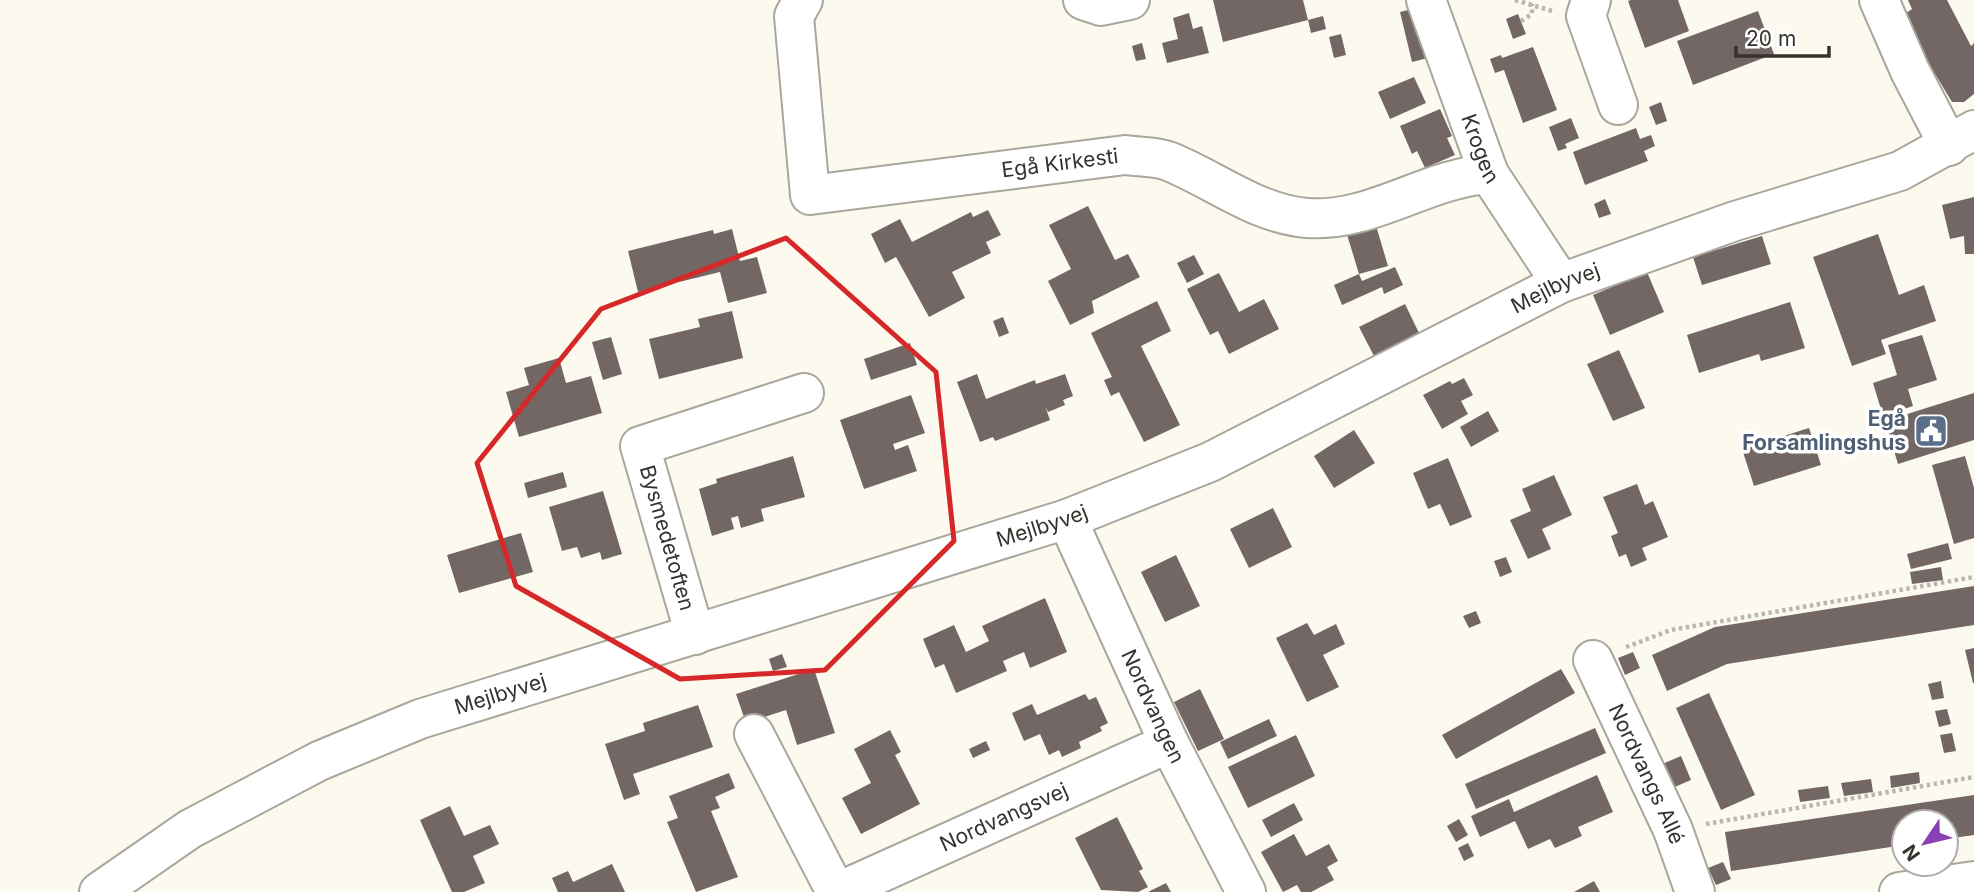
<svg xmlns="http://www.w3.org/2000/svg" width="1974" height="892" font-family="Inter,sans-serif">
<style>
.building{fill:#736766}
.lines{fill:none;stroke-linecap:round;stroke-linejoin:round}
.minor-casing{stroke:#a9a79c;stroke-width:42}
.path{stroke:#bab8ae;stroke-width:4.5;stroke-dasharray:3.5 3.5;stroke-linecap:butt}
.minor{stroke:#fff;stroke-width:38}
.marked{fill:none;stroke:#d62828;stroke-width:5;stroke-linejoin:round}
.labels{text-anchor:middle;stroke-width:7;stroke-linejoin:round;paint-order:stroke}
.street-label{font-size:21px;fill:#34332e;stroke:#fff}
.service-label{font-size:21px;font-weight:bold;fill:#4e5e75;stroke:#fff;text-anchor:end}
</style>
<rect width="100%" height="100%" fill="#fcfaee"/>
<!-- building -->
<path class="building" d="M1213,0H1303L1308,20L1223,42Z
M1631,0H1678L1689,31L1645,48L1628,1Z
M1908,0H1947L1971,46L1974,43V94L1964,102H1952L1929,64L1903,15L1912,9Z
M1424,6L1436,56L1412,62L1400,12Z
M1758,11L1774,54L1693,85L1677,41Z
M1189,13L1193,29L1202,26L1209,53L1167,63L1162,43L1178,39L1173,18Z
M1518,14L1526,34L1513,39L1506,19Z
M1323,16L1326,29L1311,33L1308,20Z
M1341,34L1346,55L1334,58L1329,37Z
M1142,43L1146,59L1136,61L1132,46Z
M1533,47L1557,110L1523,123L1504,70L1495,73L1490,59L1501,55L1502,58Z
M1414,77L1426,103L1390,119L1378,92Z
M1661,102L1667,121L1656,125L1649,107Z
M1440,109L1452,136L1447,138L1455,155L1425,168L1417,151L1412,154L1400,126Z
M1571,118L1579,138L1565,144L1567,148L1558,151L1549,127Z
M1636,128L1640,139L1651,135L1655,146L1644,151L1648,161L1585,185L1573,152Z
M1974,197V254H1965L1964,236L1950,239L1942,205Z
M1605,199L1611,214L1599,218L1594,204Z
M1088,206L1115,260L1128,254L1140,277L1092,301L1094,313L1070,325L1048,281L1071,269L1049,225Z
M988,210L1001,235L986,242L991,253L952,272L965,298L929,317L896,257L885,263L871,234L900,219L912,242L971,212L973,217Z
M1374,219L1388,266L1359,274L1345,228Z
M732,229L740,261L757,257L767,293L728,303L720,272L638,292L628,251L713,230L714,234Z
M1878,234L1899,295L1924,285L1936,321L1881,340L1886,354L1852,366L1813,257Z
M1762,236L1771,264L1702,285L1693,257Z
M1194,255L1204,274L1187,283L1177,263Z
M1395,267L1403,285L1384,294L1382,287L1342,305L1334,285L1359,274L1362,281Z
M1647,272L1664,312L1610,335L1593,295Z
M1219,273L1239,312L1264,299L1279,329L1229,354L1218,331L1210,335L1187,289Z
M1157,301L1171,331L1141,346L1180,425L1144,442L1119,392L1111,396L1104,380L1112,377L1091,333Z
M1790,302L1805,348L1761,361L1759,354L1699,373L1687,335Z
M1405,304L1419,333L1374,356L1359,327Z
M732,311L743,358L659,379L649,339L700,327L698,319Z
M1003,317L1009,333L999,337L993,321Z
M1922,335L1937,380L1908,389L1913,406L1883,416L1873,383L1897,375L1888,345Z
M611,337L622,374L603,380L592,342Z
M910,343L917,365L871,380L864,359Z
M1619,350L1645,408L1613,421L1587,364Z
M559,358L566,383L591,376L602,413L519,437L506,392L529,385L524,368Z
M977,374L986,399L1035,380L1036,384L1065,374L1073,396L1063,400L1065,405L1048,412L1045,406L1050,420L995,441L993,437L980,442L957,382Z
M1464,378L1473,395L1461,401L1468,414L1442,429L1423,395L1450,381L1452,384Z
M1974,393V440L1898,464L1885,421Z
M911,395L925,433L893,444L895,450L908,445L917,471L864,489L840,420Z
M1488,411L1499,431L1471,447L1460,427Z
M1809,428L1821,465L1754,486L1742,449Z
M1354,430L1375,463L1334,488L1314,456Z
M793,456L805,497L761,509L764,521L741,528L738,516L731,518L734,529L712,536L699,489L717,483L716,479Z
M1965,456L1974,488V538L1954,544L1932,465Z
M1448,458L1472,517L1450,526L1440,504L1428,509L1413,473Z
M563,472L567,487L528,498L524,483Z
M1554,475L1572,515L1542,529L1551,549L1528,559L1510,520L1531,511L1522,489Z
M1637,484L1645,505L1653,501L1668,537L1642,548L1647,560L1631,567L1626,554L1619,557L1611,536L1618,533L1603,497Z
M603,491L622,554L602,560L600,552L581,558L577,547L562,551L549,507Z
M1273,508L1292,547L1249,568L1230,529Z
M521,533L533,572L459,593L447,555Z
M1948,543L1952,559L1911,569L1907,554Z
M1176,555L1200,606L1165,622L1141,572Z
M1506,557L1512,572L1500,577L1494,561Z
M1941,567L1943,580L1912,584L1910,572Z
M1974,586V625L1727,664L1667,691L1652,655L1715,627Z
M1045,598L1067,652L1030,668L1024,652L1003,661L1007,671L956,693L944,664L935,668L923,639L954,625L966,652L989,641L982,626Z
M1476,611L1481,623L1469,628L1463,616Z
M1307,623L1314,635L1336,624L1345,644L1323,655L1339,687L1307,702L1276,638Z
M1974,648V683H1973L1965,650Z
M1633,652L1640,668L1625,675L1618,658Z
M782,654L787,667L773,671L769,659Z
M814,669L835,733L797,745L786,710L746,723L736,694Z
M1561,669L1575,693L1456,759L1442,735Z
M1941,681L1944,698L1932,700L1928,684Z
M1200,689L1224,739L1198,751L1174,702Z
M1709,693L1755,795L1721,810L1676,708Z
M1085,694L1089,700L1096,697L1108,723L1100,727L1102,731L1079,742L1081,748L1062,757L1059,750L1049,755L1040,734L1024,741L1012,713L1032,704L1037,715Z
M698,705L713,747L633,774L640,794L624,800L605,744L645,731L643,723Z
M1947,709L1951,724L1939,727L1935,711Z
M1269,719L1277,736L1228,759L1220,742Z
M1595,728L1606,753L1476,809L1465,784Z
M890,730L901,752L895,755L920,804L861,834L842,798L871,783L854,749Z
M1952,733L1956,751L1944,753L1940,735Z
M1296,735L1315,776L1248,808L1228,767Z
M986,741L990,750L973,758L969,749Z
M1681,756L1691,780L1670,789L1660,765Z
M1919,772L1920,783L1891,788L1890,776Z
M729,773L735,788L715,797L720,808L711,811L738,877L696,892L667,822L678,818L669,796Z
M1597,775L1613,812L1578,827L1582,836L1555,848L1550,839L1528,849L1515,821L1480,837L1471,816L1509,799L1514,812Z
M1871,779L1873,792L1844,796L1841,783Z
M1828,786L1830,798L1800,802L1798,790Z
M1974,795V835L1946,839V822H1904V845L1731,871L1725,832Z
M1294,803L1303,820L1271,837L1262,820Z
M450,806L464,836L490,825L499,844L473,856L485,883L464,892H452L420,820Z
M1117,817L1143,869L1139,871L1148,887L1138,892L1101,890L1075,838Z
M1459,819L1468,835L1456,842L1447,826Z
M1294,834L1306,856L1329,844L1338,861L1327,867L1334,880L1311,892H1301L1297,885L1283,892L1261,852Z
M1468,843L1474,856L1464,861L1458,848Z
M1723,862L1731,879L1716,885L1708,868Z
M612,864L625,892H558L552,878L568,871L573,882Z
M1594,881L1600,892H1574Z
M1166,883L1171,892H1148Z"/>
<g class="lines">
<defs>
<g id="minor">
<path id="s1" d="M803,0L794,16L810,195L1125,155C1139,157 1155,156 1168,161C1214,179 1256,214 1307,218C1371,223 1426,178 1489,174"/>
<path d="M1083,0L1101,6L1130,0"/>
<path id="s2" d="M1426,0L1489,174L1561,283"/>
<path d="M1591,0L1586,16L1618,105"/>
<path d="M1879,0L1910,71L1949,146"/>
<path id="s3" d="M1067,519L1169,743L1246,892"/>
<path d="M695,635L640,446L804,393"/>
<path id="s4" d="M1593,660L1673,830L1695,892"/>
<path d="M754,734L836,892"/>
<path id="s5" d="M99,892L190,829L319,761L420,719L1067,519L1210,462L1561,283L1735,221L1900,171L1974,130"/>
<path id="s6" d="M838,892L1169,743"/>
<path d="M1899,892L1974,881"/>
</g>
</defs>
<!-- minor casing -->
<use href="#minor" class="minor-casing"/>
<!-- path -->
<path class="path" d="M1515,0L1552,11
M1521,21L1532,14V4
M1626,647L1671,630L1974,577
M1706,824L1974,777"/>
<!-- minor -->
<use href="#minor" class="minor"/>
</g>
<!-- marked area -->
<path class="marked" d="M786,238L936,372L954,541L825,670L680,679L516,586L477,463L601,309Z"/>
<!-- icons -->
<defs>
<symbol id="civic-square" viewBox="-11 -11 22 22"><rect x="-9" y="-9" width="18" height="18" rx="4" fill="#5c6f8a" stroke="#fff"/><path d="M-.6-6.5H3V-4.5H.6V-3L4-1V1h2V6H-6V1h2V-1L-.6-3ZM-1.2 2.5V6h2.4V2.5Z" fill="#fff"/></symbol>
</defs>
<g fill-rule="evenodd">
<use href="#civic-square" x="1912" y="412" width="38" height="38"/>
</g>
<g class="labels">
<!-- street labels -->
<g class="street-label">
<text dy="7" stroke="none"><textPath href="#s2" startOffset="158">Krogen</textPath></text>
<text dy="7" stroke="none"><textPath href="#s1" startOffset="450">Egå Kirkesti</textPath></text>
<text dy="7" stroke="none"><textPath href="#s5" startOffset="1584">Mejlbyvej</textPath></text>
<text dy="7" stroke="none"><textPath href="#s5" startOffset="1017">Mejlbyvej</textPath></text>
<text transform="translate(667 538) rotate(74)" y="7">Bysmedetoften</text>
<text dy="7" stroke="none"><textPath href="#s5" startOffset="450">Mejlbyvej</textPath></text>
<text dy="7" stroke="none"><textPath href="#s3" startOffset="206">Nordvangen</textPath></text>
<text dy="7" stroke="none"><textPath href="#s4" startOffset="126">Nordvangs Allé</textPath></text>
<text dy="7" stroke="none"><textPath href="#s6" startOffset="182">Nordvangsvej</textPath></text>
</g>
<!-- service labels -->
<g class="service-label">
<text x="1906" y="426">Egå<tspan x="1906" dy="24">Forsamlingshus</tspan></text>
</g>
</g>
<!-- north arrow -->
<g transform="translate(1925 843) rotate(235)"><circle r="33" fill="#ffffff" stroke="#aeadab" stroke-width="2"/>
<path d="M0-5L12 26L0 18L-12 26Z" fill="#8841b3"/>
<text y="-10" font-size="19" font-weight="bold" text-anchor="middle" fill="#34332e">N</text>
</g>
<!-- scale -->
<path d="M1736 46v10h93v-10" fill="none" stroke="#34332e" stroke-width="3.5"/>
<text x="1746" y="46" font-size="21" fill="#34332e" stroke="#ffffff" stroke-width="5" paint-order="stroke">20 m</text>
</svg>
